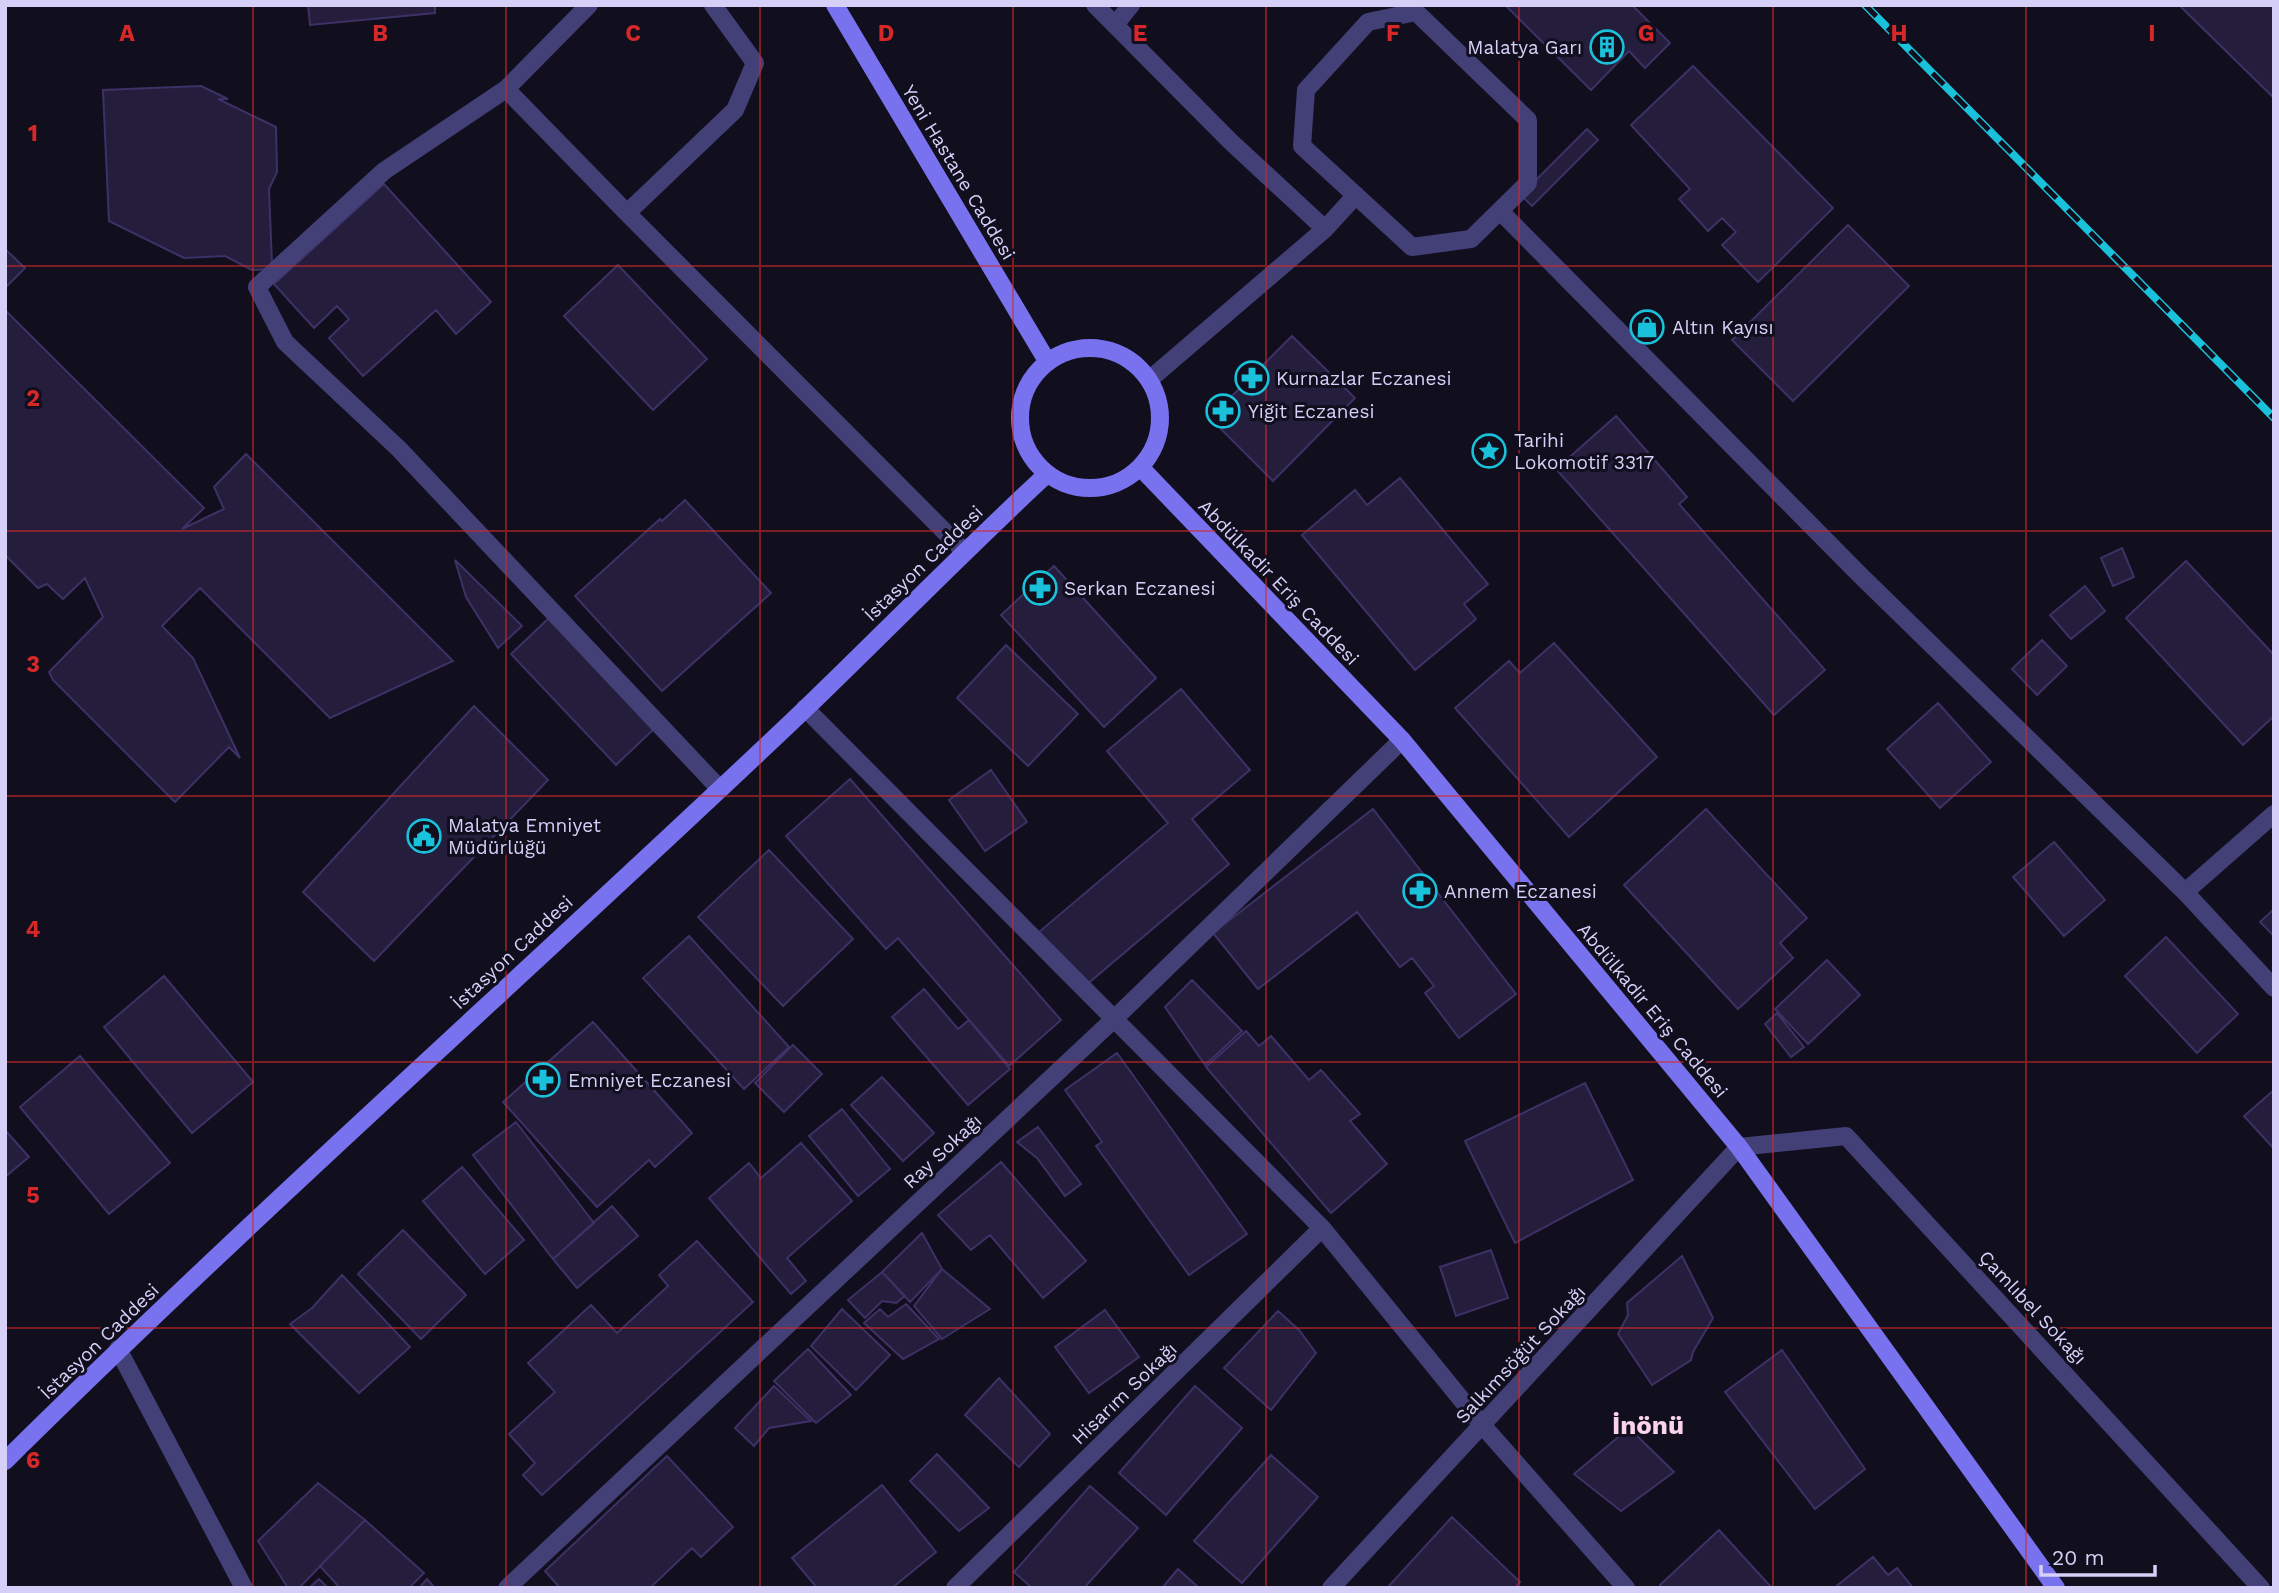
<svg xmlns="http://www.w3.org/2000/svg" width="2279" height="1593" font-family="'Work Sans',sans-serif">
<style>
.building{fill:#241d3c;stroke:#3d3165;stroke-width:2}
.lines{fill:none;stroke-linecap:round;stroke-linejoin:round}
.service{stroke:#433f77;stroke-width:18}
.minor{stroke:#433f77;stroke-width:18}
.secondary{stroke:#7972ee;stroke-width:18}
.rail-casing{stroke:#1ac1db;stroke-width:8}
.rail{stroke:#110e1d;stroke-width:5;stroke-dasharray:16;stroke-linecap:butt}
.grid{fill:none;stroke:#d62828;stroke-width:2;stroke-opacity:0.55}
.labels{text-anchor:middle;stroke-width:6;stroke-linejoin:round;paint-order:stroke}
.poi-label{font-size:19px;fill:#d6d0f9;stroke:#110e1d;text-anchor:start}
.street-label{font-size:19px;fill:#d6d0f9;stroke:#110e1d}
.district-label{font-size:26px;font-weight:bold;fill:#fad2ea;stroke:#110e1d}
.grid-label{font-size:23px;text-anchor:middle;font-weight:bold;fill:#d62828;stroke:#110e1d;stroke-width:6;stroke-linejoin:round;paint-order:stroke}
</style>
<rect width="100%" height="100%" fill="#110e1d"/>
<!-- building -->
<path class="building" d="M308,5H435V13L310,25Z
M1505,5H1632L1670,43L1645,68L1629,51L1591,90Z
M2274,5V98L2180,6V5Z
M1693,66L1833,208L1758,282L1722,245L1736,232L1722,218L1708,231L1679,199L1690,189L1631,125Z
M201,86L228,99H218L276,127L277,172L269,189L272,264L270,269L252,270L225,256L184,258L109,221L103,90Z
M1587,129L1598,140L1532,206L1521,195Z
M384,184L491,302L456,334L436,310L363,376L329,338L349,319L337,306L314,328L274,284Z
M1848,225L1909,286L1793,401L1732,340Z
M5,249L25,268L5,288Z
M618,265L707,359L653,410L564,316Z
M5,310L204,508L182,529L224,509L214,487L246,454L453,661L330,718L200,588L162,626L193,658L240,758L229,747L175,802L53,680L49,672L103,617L85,578L63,599L47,584L38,588L5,555Z
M1292,336L1355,398L1273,481L1210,418Z
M1616,416L1687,497L1679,504L1825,670L1774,715L1556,469Z
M1400,478L1488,584L1464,604L1476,619L1415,670L1302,535L1355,490L1367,505Z
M685,500L771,593L662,691L575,596L660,519L662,521Z
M2122,548L2134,577L2113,586L2101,558Z
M455,560L522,626L498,648L466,597Z
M2186,561L2274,655V716L2243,745L2126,618Z
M1054,566L1156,678L1104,727L1001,615Z
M2085,586L2105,611L2071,639L2050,615Z
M549,618L654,729L616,765L511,654Z
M2042,640L2067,666L2037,695L2012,669Z
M1554,643L1657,757L1569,837L1455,708L1509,661L1520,673Z
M1006,645L1078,714L1028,766L957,698Z
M1181,689L1250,770L1192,819L1229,864L1085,986L1039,932L1168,823L1107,751Z
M1938,703L1991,762L1940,808L1887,749Z
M474,706L548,780L374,961L303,892Z
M991,770L1027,822L985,851L949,800Z
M850,779L1061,1020L1009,1066L898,938L886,949L786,836Z
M1373,809L1516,994L1459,1038L1425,993L1434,986L1412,958L1400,967L1357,912L1258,989L1213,933Z
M1706,809L1807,918L1780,943L1793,958L1738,1009L1624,885Z
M2054,842L2105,900L2064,936L2013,877Z
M769,850L853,939L783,1006L698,917Z
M2274,909V936L2260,922Z
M689,936L789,1047L744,1089L643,978Z
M2166,937L2238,1014L2197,1053L2125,976Z
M1827,960L1860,995L1808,1044L1775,1009Z
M164,976L253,1082L192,1133L104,1027Z
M1192,980L1242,1031L1205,1065L1165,1007Z
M924,989L958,1029L969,1020L1010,1069L968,1105L892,1017Z
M1777,1013L1804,1047L1791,1057L1765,1024Z
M593,1022L692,1133L655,1167L649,1160L597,1207L503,1102Z
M1246,1031L1259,1046L1271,1036L1309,1080L1321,1070L1360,1114L1350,1121L1387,1164L1331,1213L1206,1067Z
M793,1045L822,1074L784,1112L755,1083Z
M1117,1053L1247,1234L1189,1275L1096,1146L1102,1142L1065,1090Z
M80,1056L170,1163L109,1214L20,1107Z
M882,1077L934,1133L903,1161L851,1105Z
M1585,1083L1633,1180L1515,1243L1465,1141Z
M2274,1090V1149L2244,1116Z
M842,1109L890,1169L858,1196L809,1136Z
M516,1122L594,1223L553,1259L473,1155Z
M1038,1127L1081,1184L1065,1196L1037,1158L1017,1142Z
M5,1130L29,1157L5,1177Z
M801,1143L852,1201L787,1258L806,1281L791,1294L709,1198L749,1163L761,1178Z
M1001,1162L1086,1261L1043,1298L990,1235L971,1250L938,1215Z
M462,1167L524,1240L485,1274L423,1201Z
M612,1206L638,1236L577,1288L553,1259Z
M403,1230L466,1295L421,1339L358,1274Z
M922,1233L942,1269L910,1302L882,1272Z
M697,1241L753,1302L542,1495L523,1475L535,1463L509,1434L555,1392L528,1363L591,1305L617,1333L668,1286L659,1275Z
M1491,1250L1508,1298L1456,1316L1440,1267Z
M1682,1256L1713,1318L1693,1352L1691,1360L1652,1385L1618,1334L1628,1315L1627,1303Z
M942,1269L990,1309L942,1339L914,1306Z
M882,1272L905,1296L896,1303L882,1301L865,1318L848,1300Z
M342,1275L410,1347L359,1393L290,1324L312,1308Z
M906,1304L939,1339L903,1359L864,1323L880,1309L888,1317Z
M842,1309L890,1355L856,1390L811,1346Z
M1105,1310L1139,1357L1089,1393L1055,1347Z
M1278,1311L1299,1330L1316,1353L1271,1410L1224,1368Z
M808,1349L851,1395L816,1423L774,1381Z
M1782,1350L1865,1469L1815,1509L1725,1392Z
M999,1378L1050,1434L1019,1467L965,1415Z
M774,1386L811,1421L769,1428L754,1446L735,1428Z
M1195,1386L1242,1428L1166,1515L1119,1473Z
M1629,1428L1674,1472L1621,1511L1574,1474Z
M937,1454L989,1508L959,1531L910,1481Z
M1271,1455L1318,1497L1242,1583L1194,1541Z
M667,1456L733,1527L701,1557L692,1548L650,1588H560L545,1571Z
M318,1483L365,1520L299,1588H288L258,1541Z
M882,1485L936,1552L892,1588H817L792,1558Z
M1090,1486L1138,1528L1084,1588H1032L1014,1572Z
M1452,1517L1520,1582L1515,1588H1387Z
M365,1520L424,1573L409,1588H340L320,1566Z
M1719,1530L1772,1588H1663L1660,1585Z
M1873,1557L1888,1575L1897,1568L1913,1588H1834Z
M1178,1569L1199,1588H1162Z
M319,1579L328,1588H309Z
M427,1579L435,1588H419Z"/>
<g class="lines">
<!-- service -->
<path class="service" d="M1115,25L1131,5
M2185,892L2274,814"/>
<!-- minor -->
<path class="minor" d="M589,5L506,89L384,171L257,287L285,342L399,449L719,788
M713,5L755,63L735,110L627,213L964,551
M1095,5L1230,141L1325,229
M1416,12L1528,120V183L1471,239L1412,247L1302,146L1306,90L1368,22Z
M506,89L627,213
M1500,211L1860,575L2185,892L2274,988
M1149,380L1325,229L1356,195
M805,708L1322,1228L1483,1426L1626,1588
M118,1349L244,1588
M507,1588L1113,1020L1402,740
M955,1588L1322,1228
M1331,1588L1739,1147L1846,1136L2261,1588"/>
<!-- secondary -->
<path class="secondary" d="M835,5L1047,361
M1020 418a70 70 0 1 1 140 0a70 70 0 1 1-140 0Z
M1141,468L1402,740L1739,1147L2056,1588
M5,1461C265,1204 539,962 804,710C885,632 964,551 1047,474"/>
<defs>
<path id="rail" d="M1865,5L2274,418"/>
</defs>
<!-- rail casing -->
<use href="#rail" class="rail-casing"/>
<!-- rail -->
<use href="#rail" class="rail"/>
</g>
<!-- grid -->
<path class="grid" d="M253,5V1588M506,5V1588M760,5V1588M1013,5V1588M1266,5V1588M1519,5V1588M1773,5V1588M2026,5V1588M5,266H2274M5,531H2274M5,796H2274M5,1062H2274M5,1328H2274"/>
<!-- icons -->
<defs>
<symbol id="building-ring" viewBox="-11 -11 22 22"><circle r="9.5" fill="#110e1d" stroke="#1ac1db" stroke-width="1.5"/><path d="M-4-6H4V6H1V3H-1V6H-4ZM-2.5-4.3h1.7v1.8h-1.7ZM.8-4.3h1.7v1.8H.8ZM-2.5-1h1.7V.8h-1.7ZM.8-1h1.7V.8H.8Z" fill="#1ac1db"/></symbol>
<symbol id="shop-ring" viewBox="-11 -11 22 22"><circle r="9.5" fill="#110e1d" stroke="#1ac1db" stroke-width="1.5"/><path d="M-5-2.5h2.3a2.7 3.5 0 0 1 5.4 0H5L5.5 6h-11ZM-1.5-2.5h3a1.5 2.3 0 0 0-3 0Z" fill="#1ac1db"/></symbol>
<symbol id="pharmacy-ring" viewBox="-11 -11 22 22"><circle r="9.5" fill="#110e1d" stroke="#1ac1db" stroke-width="1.5"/><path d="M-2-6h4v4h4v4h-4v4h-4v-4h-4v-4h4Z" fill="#1ac1db"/></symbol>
<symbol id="sight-ring" viewBox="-11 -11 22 22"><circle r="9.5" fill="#110e1d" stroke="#1ac1db" stroke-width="1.5"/><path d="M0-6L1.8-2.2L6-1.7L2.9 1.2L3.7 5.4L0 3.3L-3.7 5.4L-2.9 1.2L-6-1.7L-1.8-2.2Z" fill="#1ac1db"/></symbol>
<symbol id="civic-ring" viewBox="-11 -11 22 22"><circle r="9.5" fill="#110e1d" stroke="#1ac1db" stroke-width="1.5"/><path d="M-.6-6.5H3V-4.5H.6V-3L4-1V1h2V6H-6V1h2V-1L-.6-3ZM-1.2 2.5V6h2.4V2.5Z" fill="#1ac1db"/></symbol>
</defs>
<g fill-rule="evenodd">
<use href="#building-ring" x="1588" y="28" width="38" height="38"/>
<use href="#shop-ring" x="1628" y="308" width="38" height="38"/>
<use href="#pharmacy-ring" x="1233" y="359" width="38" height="38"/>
<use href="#pharmacy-ring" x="1204" y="392" width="38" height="38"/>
<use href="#sight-ring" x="1470" y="432" width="38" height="38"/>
<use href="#pharmacy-ring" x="1021" y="569" width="38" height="38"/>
<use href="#civic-ring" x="405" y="817" width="38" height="38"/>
<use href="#pharmacy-ring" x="1401" y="872" width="38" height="38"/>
<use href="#pharmacy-ring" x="524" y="1061" width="38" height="38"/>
</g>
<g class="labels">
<!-- poi labels -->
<g class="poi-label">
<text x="1582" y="54" text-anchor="end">Malatya Garı</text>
<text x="1672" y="334">Altın Kayısı</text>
<text x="1276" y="385">Kurnazlar Eczanesi</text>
<text x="1248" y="418">Yiğit Eczanesi</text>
<text x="1514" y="447">Tarihi<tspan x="1514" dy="22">Lokomotif 3317</tspan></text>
<text x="1064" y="595">Serkan Eczanesi</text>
<text x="448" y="832">Malatya Emniyet<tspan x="448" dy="22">Müdürlüğü</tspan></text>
<text x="1444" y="898">Annem Eczanesi</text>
<text x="568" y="1087">Emniyet Eczanesi</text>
</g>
<!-- street labels -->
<g class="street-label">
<text transform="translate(959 172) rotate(59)" y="7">Yeni Hastane Caddesi</text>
<text transform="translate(923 563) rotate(-44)" y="7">İstasyon Caddesi</text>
<text transform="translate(1279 582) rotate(46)" y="7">Abdülkadir Eriş Caddesi</text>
<text transform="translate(512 952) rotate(-43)" y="7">İstasyon Caddesi</text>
<text transform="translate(1653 1010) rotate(50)" y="7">Abdülkadir Eriş Caddesi</text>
<text transform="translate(942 1151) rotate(-43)" y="7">Ray Sokağı</text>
<text transform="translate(2033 1307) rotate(47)" y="7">Çamlıbel Sokağı</text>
<text transform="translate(99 1341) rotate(-44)" y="7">İstasyon Caddesi</text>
<text transform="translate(1520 1354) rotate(-47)" y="7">Salkımsöğüt Sokağı</text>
<text transform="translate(1124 1393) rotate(-44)" y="7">Hisarım Sokağı</text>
</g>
<!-- district labels -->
<g class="district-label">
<text x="1648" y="1434">İnönü</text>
</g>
</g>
<g class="grid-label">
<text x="127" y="41">A</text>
<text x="380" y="41">B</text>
<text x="633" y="41">C</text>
<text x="886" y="41">D</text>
<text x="1140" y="41">E</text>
<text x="1393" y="41">F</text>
<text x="1646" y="41">G</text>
<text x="1899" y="41">H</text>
<text x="2152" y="41">I</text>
<text x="33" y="141">1</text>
<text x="33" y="406">2</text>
<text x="33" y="672">3</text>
<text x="33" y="937">4</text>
<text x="33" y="1203">5</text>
<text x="33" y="1468">6</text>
</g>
<!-- border -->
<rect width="2279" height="1593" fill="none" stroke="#d6d0f9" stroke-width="14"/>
<!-- scale -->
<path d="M2041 1565v10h114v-10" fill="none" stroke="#d6d0f9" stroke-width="3.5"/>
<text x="2052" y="1565" font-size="21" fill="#d6d0f9" stroke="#110e1d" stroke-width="5" paint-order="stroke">20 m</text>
</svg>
